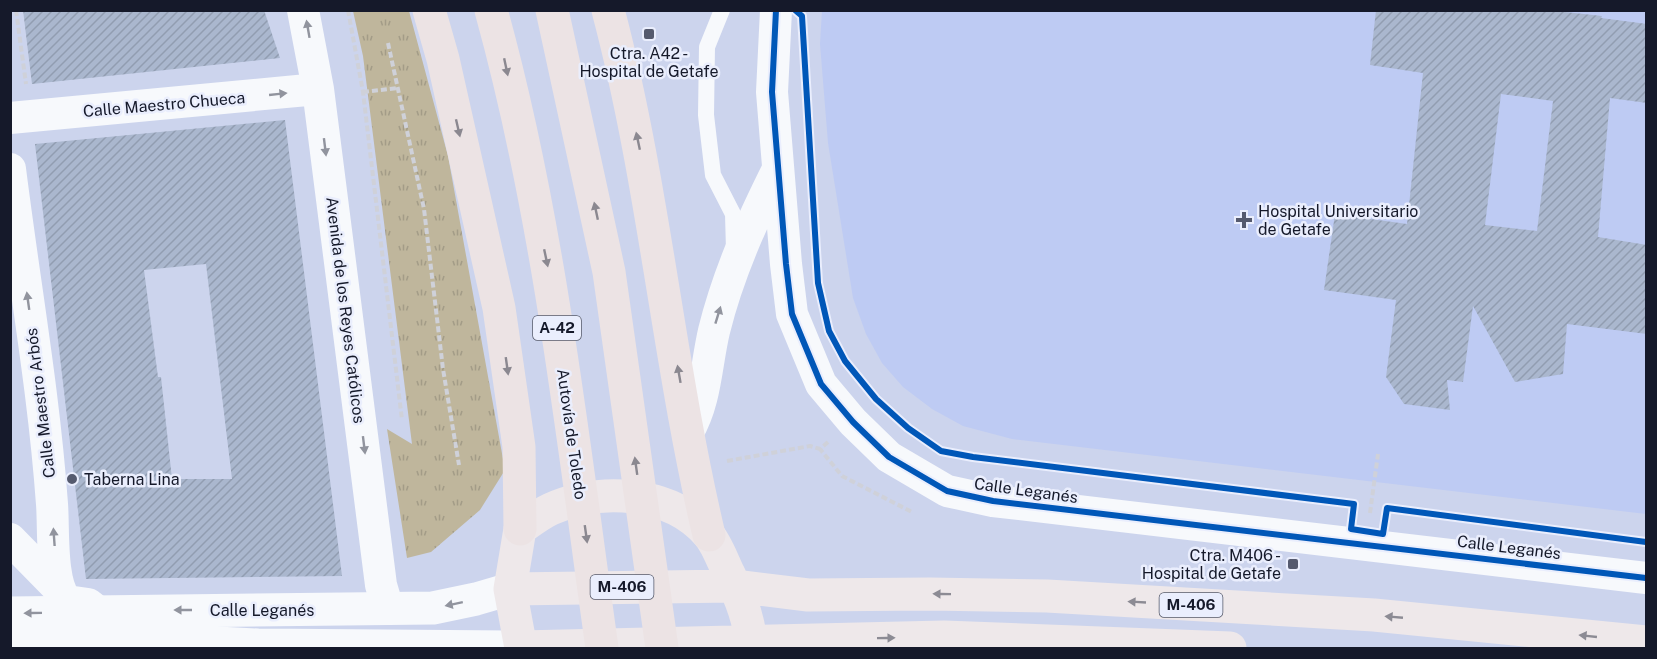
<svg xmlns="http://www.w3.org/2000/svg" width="1657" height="659" font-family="'Public Sans',sans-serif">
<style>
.built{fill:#becbf3}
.park{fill:url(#park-tufts)}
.building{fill:url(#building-hatch);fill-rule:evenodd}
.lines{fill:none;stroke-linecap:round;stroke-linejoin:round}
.path{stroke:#cfd1d9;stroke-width:4;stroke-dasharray:6 3;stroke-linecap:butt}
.service{stroke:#f7f9fc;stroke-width:16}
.minor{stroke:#f7f9fc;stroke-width:32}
.tertiary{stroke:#f7f9fc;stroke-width:33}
.trunk{stroke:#eee8ea;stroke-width:33}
.motorway{stroke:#ece3e4;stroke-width:33}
.cycleway-casing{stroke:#eaeefd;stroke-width:10}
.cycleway{stroke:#0057b8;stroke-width:6}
.oneway{fill:#91949e}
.oneway2{fill:#8b8890}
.oneway3{fill:#8c8b94}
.poi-dot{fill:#555a6e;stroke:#eaeefd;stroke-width:2}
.labels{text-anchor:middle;stroke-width:5;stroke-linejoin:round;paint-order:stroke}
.shield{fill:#eaeefd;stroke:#555969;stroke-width:1.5}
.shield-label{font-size:15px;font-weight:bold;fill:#15192a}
.poi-label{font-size:16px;fill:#15192a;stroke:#eaeefd;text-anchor:start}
.street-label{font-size:16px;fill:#15192a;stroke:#eaeefd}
</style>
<defs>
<pattern id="park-tufts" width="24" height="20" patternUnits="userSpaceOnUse" patternTransform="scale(1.5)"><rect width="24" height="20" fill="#bfb69c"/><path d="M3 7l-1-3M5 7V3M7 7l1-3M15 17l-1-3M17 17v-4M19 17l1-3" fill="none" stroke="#a39c87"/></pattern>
<pattern id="building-hatch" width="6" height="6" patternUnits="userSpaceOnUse" patternTransform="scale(1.5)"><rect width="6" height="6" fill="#aab7ce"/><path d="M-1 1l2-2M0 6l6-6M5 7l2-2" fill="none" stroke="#919db1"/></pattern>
</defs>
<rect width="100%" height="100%" fill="#ccd4ed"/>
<!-- built -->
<path class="built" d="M822,10L1646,11V514L1012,439L963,426L932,409L903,387L882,363L866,334L853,298L828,143L820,44Z"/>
<!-- park -->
<path class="park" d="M353,11H409L448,156L505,470L480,510L431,552L407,558L387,429L412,444L363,56Z"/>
<!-- building -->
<path class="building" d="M23,10H264L280,58L32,84Z
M1376,10H1547L1602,16L1601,18L1647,24V103L1610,98L1598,237L1647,245V334L1567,324L1563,374L1515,382L1473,306L1463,382L1447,380L1450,410L1404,404L1386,377L1396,300L1324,290L1335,214L1407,224L1423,73L1370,65ZM1501,94L1553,101L1537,231L1485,225Z
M285,120L342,576L86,579L35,144ZM206,264L232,479H172L161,377H158L144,270Z"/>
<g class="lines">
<!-- path -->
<path class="path" d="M16,10L26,84
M348,10L363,92L402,420
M388,43L424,209L443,369L459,465
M363,92L398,88
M828,442L820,449L842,476L912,512
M727,461L810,446L820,449
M1370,513L1378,454"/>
<!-- service -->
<path class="service" d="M722,10L707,47L706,115L713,175L733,214L734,250"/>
<!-- minor -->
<path class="minor" d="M303,10L318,89L381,585L388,609
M776,10L772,92L786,264L792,314L821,384L853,422L889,457L947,491L993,501L1646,578
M10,118L318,89
M10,169C24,281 44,392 52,504C54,529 50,584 67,601L88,604L97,611
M688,432C706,401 706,365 714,331C728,274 752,221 778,169
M10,539L57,587"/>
<!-- tertiary -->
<path class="tertiary" d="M10,613L433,608L476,599L510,589
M10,640H159L258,645L521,647"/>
<!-- trunk -->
<path class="trunk" d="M510,589L734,586L808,595L930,594L1047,596L1374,615L1646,642
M521,647L944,637L1230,648
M521,648L510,589L520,529C530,522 540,514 551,509C601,487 671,491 708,534C717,544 723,562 729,574C740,596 752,624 750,648"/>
<!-- motorway -->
<path class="motorway" d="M429,10L443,59L499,308L519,447L520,529
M491,10C549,219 572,435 602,648
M552,10L609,272L662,648
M608,10C654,183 668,362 709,535"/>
<defs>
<path id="cycleway" d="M776,10L772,92L786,264L792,314L821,384L853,422L889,457L947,491L993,501L1646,578
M795,10L802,16L818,283L829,331L845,361L876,399L908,428L941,451L973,457L1354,504L1351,529L1383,534L1387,508L1646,542"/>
</defs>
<!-- cycleway casing -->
<use href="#cycleway" class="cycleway-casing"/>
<!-- cycleway -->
<use href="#cycleway" class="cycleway"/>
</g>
<!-- one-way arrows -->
<defs><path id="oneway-solid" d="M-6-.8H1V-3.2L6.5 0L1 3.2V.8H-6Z" transform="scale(1.5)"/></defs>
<g class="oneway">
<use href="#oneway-solid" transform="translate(308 29) rotate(-100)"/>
<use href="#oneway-solid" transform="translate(278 94) rotate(-6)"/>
<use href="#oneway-solid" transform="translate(325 147) rotate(83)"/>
<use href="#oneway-solid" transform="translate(28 301) rotate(-98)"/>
<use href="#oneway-solid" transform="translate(718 315) rotate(-73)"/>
<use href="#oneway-solid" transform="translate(364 445) rotate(83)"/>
<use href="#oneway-solid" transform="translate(54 537) rotate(-94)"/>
<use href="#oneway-solid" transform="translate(454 604) rotate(168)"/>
<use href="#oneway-solid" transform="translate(183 610) rotate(180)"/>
<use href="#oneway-solid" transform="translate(33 613) rotate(179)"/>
</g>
<g class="oneway2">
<use href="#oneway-solid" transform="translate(506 67) rotate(78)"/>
<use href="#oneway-solid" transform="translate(458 128) rotate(77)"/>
<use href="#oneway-solid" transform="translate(638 141) rotate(-102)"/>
<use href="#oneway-solid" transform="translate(596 211) rotate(-102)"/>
<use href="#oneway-solid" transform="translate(546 258) rotate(78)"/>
<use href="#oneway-solid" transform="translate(507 366) rotate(82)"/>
<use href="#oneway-solid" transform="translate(679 374) rotate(-100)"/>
<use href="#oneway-solid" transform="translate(636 466) rotate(-98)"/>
<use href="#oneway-solid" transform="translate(586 534) rotate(82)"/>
</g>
<g class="oneway3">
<use href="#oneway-solid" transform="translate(942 594) rotate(-179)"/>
<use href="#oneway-solid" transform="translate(1137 602) rotate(-177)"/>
<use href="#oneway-solid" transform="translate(1394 617) rotate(-175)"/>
<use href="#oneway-solid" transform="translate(1588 636) rotate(-174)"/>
<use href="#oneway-solid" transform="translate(886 638) rotate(-1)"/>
</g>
<!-- markers -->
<g class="poi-dot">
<rect x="643" y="28" width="12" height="12" rx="3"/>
<path d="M1241 211h6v6h6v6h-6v6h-6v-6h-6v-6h6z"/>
<circle cx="72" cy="479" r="6"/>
<rect x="1287" y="558" width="12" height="12" rx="3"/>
</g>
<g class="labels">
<!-- shield labels -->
<g class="shield">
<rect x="533" y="316" width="48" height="24" rx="4.5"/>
<rect x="590.5" y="575" width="63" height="24" rx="4.5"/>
<rect x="1159.5" y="593" width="63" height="24" rx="4.5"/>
</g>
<g class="shield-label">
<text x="557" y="333">A-42</text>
<text x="622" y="592">M-406</text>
<text x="1191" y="610">M-406</text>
</g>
<!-- poi labels -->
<g class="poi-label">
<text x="649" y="59" text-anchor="middle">Ctra. A42 -<tspan x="649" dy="18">Hospital de Getafe</tspan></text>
<text x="1258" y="217">Hospital Universitario<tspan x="1258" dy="18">de Getafe</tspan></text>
<text x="84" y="485">Taberna Lina</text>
<text x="1281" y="561" text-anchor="end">Ctra. M406 -<tspan x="1281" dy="18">Hospital de Getafe</tspan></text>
</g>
<!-- street labels -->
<g class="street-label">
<text transform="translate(164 104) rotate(-5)" y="6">Calle Maestro Chueca</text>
<text transform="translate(346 310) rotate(83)" y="6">Avenida de los Reyes Católicos</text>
<text transform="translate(40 403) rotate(-97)" y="6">Calle Maestro Arbós</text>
<text transform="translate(572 434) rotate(82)" y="6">Autovía de Toledo</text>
<text transform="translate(1026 490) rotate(8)" y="6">Calle Leganés</text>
<text transform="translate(1509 547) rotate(7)" y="6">Calle Leganés</text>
<text x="262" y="616">Calle Leganés</text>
</g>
</g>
<!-- border -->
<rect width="1657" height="659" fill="none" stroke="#15192a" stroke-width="24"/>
</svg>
